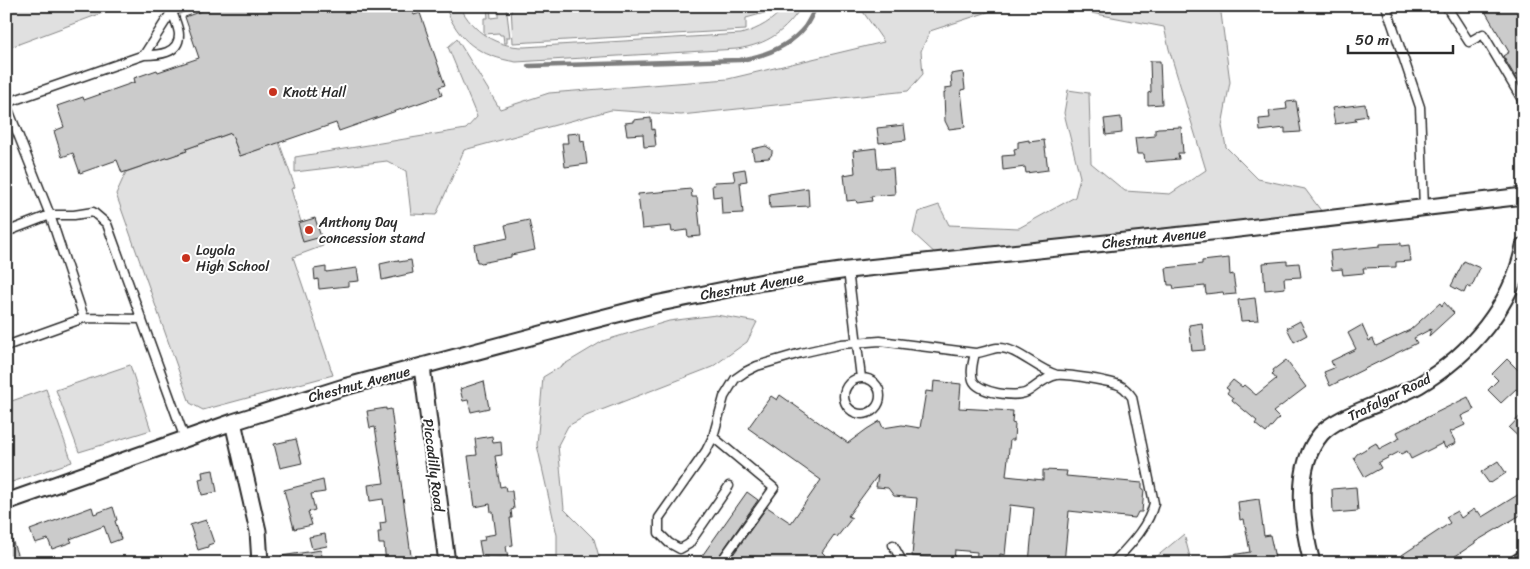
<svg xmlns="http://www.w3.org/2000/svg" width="1530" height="569" font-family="Sriracha,sans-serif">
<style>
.green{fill:#e0e0e0;stroke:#868686}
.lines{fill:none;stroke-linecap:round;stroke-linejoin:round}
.stream{stroke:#7e7e7e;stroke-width:4.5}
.building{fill:#cbcbcb;stroke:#2b2b2b}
.service-casing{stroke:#2b2b2b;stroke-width:11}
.minor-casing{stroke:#2b2b2b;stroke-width:19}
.service{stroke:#fff;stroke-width:8}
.minor{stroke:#fff;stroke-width:15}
.poi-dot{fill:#c8321e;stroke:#fff;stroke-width:2}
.labels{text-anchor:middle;stroke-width:4;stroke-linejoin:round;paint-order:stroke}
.poi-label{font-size:14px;fill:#2b2b2b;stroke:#fff;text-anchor:start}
.street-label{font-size:14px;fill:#2b2b2b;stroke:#fff}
</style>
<rect width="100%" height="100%" fill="#fff"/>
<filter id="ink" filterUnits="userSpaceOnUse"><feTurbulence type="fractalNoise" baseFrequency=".02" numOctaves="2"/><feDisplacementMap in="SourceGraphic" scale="10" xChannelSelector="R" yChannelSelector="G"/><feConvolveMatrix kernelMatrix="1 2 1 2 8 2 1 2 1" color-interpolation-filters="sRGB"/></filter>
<g filter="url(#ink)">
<!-- green -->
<path class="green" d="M6,6H121L8,48Z
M445,6H460C472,32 497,47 524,47L741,34C759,29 773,21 785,6H802C785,32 768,44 737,49L516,62C480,56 458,42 445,6Z
M487,6H490L491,18L498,17V6H506L510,37H507V43H504L503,35H500L499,33L484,34V18H488Z
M511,6H768V12L746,18V30L513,43Z
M859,6H1006L930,31L921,51L923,74L908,91L681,115L611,110L464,150L436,215L411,214L406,171L387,161L295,172V157L466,129L477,117L448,47L457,39L500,109L549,93L728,79L884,42Z
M1055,6H1224L1221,13L1230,82L1222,126L1226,147L1258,179L1305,189L1322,212L938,256L913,233L918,212L939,205L949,225L1019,228L1075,197L1080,177L1064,113L1068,90L1089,93L1091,163L1125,191L1170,194L1206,170L1169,49L1164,27Z
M231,133L240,156L279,142L295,187L291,189L301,222L315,219L323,246L293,257L333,375L203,410L190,403L116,194L126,172L186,151V149Z
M716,315L757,322L747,342L712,367L586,416L568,426L558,445L564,509L594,539L600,560V563H557V535L537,445L543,377L603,341L669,321Z
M130,365L151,430L79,452L56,390Z
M46,389L72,462L6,484V403Z
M1184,534L1190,557V563H1149Z"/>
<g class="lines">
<!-- stream -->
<path class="stream" d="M528,66L740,60C764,56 789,47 805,27C809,21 813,13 816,6"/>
</g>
<!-- building -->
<path class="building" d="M215,6H411L414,15L420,13L445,85L439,87L442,95L339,131L336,123L240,156L231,133L186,149L187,151L122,173L117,160L80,173L73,153L62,157L54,131L64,127L57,106L83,97L84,100L135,82L134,78L157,70L158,72L199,58L185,17Z
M1482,6H1524V92L1503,56L1509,52Z
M1150,61H1160L1162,104L1148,105V93L1151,92Z
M963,72L965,89L961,90L965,127L949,129L945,121L944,93L945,92V88L952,87L951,74Z
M1296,101L1301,132L1285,133V128L1260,131L1259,119L1270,118L1269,111L1287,109L1286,102Z
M1365,104L1367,116L1355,118L1356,121L1335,124L1332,108Z
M1121,117L1122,133L1106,135L1104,119Z
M651,118L652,130L654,129L656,146L644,147L643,134L627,135L625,123L633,122V120Z
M904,125L906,140L879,143L877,128Z
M1181,127L1183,153H1178L1179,159L1145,162L1144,154H1137L1135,138L1155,136V129L1158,128Z
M580,133L581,142L584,141L587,164L565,167L562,143H568L567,134Z
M1029,140V142L1044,140L1048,170L1026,173L1025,167L1003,170L1002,156L1015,155L1014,149L1018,148V142Z
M766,146L772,150V154L769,158L754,159L752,149Z
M876,148L878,169L893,168L895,194L871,196L872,201L857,203L856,200L847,201L844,175L855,173L853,151Z
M745,169L747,181L740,182L743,213L722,214L721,196L713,197L712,185H715L714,182L735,181L733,171Z
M808,188L809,206L770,208L769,194Z
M691,189L692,197H697L701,236L688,237L687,230L672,232L671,226L642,229L638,194Z
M315,218L321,237L303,242L298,223Z
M529,220L535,250L511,255V257L481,263L480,262H477L474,245L508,238L505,225Z
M1401,243V246L1409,245L1411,261L1396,262V267L1363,268L1364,273L1343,275L1342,269L1332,270L1330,251L1380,246V244Z
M1229,258L1230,275L1233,274L1236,294L1224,295L1223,292L1206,294L1205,286L1174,289L1173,285H1168L1166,268L1202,264V261Z
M398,260L399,262L411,260L413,273L382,280L380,264Z
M1287,261V264L1299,263L1301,277L1284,278L1285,288L1265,290L1263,263Z
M1464,261L1480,268L1471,288L1467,286L1464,293L1451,286Z
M326,267V272L357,268L359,281L348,282V286L319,289L318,279L315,280L314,269Z
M1255,298L1258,320L1241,321L1238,300Z
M1444,302L1454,313L1429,336L1431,329L1414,338L1417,343L1330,386L1324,372L1334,368L1331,361L1356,349L1348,333L1362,325L1369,341L1373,339L1376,346L1410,330L1440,303L1442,306Z
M1300,321L1307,335L1294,342L1287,328Z
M1202,323L1205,350L1192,351L1189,325Z
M1507,359L1524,376V396L1516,389L1501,403L1488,390L1498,380L1492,374Z
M1286,360L1306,387L1273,412L1279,418L1266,433L1255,424L1257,421L1232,400L1233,398L1227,393L1229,390L1226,388L1233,380L1242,387L1244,385L1256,395L1276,379L1272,374L1274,372L1273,370Z
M484,381L489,408L471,412L468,400L463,401L460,389Z
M934,381L961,384L959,408L1013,411L1012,423L1015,424L1014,440H1010L1006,476L1043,480V470L1067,471L1066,476L1142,483V489H1144L1142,512H1138L1135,518L1069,511L1064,563H1029L1034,508L1010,505L1005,555L1000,554L999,563H976L977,552L955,550L954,560L912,556L917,498L894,496L888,488L876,487L878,475L848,516L852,518L837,537L834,535L822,552L825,555L819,563H727L767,507L791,523L821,480L748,428L771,396L777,400L780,395L848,443L867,429L880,421L883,428L902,425L920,428L926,391L933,392Z
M1468,397L1474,410L1461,416L1465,425L1450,432L1456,443L1445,448L1443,443L1411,459L1407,451L1401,454L1399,452L1378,463L1381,468L1365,477L1354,458L1357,454L1376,443L1379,449L1400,438L1397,432Z
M386,408V410L391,409L412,563H386L384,544H379L378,532H381L380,523L386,522L383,499L370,501L368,485L384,483L375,427L370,428L367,411Z
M1524,412V442L1509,428Z
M492,436L493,443L501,442L502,455L495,456L500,487L505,486L506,491H512L514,509L511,510L512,518H510L513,545L506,546L508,559L487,561V557L482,558L479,541L485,540L484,536L496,534L493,512H491L490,504L475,507L468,456L477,455L475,439Z
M296,439L302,463L280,468L274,444Z
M1498,461L1506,473L1491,483L1490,482L1489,483L1481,472Z
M213,470L217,492L202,495L199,479L203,478L202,472Z
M323,480L325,492L311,494L315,510L308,512L312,525L294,529L284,490Z
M1356,487L1358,511L1333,513L1332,489Z
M1524,491V513L1475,542V543L1445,563H1390L1450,523L1446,517L1457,511L1461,518L1474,509L1476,512L1478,511L1482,517Z
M747,492L758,500L714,563H697Z
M1259,499L1264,536L1270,535L1275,558L1267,560V563H1221L1220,557L1250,552L1244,519L1240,520L1238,502Z
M92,507L94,514L113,507L117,520L115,521L121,539L110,543L104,526L70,539L72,542L52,549L48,539L35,543L30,530Z
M206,520L214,543L208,545V547L198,550L190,525Z
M8,528L20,563H8L6,558V529Z
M325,534L327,546L312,549L309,537Z
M321,550L323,563H281V556Z"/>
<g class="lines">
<defs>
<path id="service" d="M1386,6L1420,107L1424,207
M1446,6L1469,42L1483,34L1524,103
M144,55C158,55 179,54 179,35C179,28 174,18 172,11
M6,103L144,55L172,11L185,6
M6,104L50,215L84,318
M6,232L50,215H74L93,212L107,224L185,439
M848,270L861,378
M6,346L84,318L142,319
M975,353C973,362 970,372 973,380C978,393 1016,398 1027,392C1036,387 1045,377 1057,375C1067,374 1112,381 1121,386C1126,389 1129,393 1132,397L1154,503C1149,526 1129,546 1113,563
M844 396a18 18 0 1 1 36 0a18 18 0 1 1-36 0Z
M713,437L774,488L720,563
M729,486L689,544L680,549L669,543L659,533V518L706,451L713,437L724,397L735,379L745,372L757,366L801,353L841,344L880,341L975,353C982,353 990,349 997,348C1016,346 1037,370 1057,375
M893,545L903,563"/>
<path id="minor" d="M422,367L447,563
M233,422L258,531L260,563
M6,502L233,422L344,387L590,321L660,303L763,282L848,270L1230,230L1524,196
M1312,563C1302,524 1293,467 1321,434C1333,420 1363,410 1381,402C1393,397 1407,392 1419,385C1470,355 1512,306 1524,246
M1517,563L1524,558"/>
</defs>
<!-- service casing -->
<use href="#service" class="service-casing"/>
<!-- minor casing -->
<use href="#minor" class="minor-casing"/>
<!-- service -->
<use href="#service" class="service"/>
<!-- minor -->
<use href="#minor" class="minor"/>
</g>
</g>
<!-- markers -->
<g class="poi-dot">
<circle cx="273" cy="92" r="5"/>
<circle cx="309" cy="230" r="5"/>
<circle cx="186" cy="258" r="5"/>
</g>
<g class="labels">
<!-- poi labels -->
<g class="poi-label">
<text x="283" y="97">Knott Hall</text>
<text x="319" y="227">Anthony Day<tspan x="319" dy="16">concession stand</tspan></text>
<text x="196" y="255">Loyola<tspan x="196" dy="16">High School</tspan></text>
</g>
<!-- street labels -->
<g class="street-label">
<text transform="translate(1154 238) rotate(-6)" y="5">Chestnut Avenue</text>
<text transform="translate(752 286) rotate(-10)" y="5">Chestnut Avenue</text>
<text transform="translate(359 384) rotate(-15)" y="5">Chestnut Avenue</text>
<text transform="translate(1389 397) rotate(-26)" y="5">Trafalgar Road</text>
<text transform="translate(434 465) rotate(83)" y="5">Piccadilly Road</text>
</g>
</g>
<!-- margin -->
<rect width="1530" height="569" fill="none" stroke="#fff" stroke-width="25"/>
<rect x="12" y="12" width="1505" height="544" fill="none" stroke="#2b2b2b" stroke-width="2" filter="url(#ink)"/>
<!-- scale -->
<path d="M1348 45v8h105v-8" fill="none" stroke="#2b2b2b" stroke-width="2.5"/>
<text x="1355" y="45" font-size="15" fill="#2b2b2b" stroke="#ffffff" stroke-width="4" paint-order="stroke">50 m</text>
</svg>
